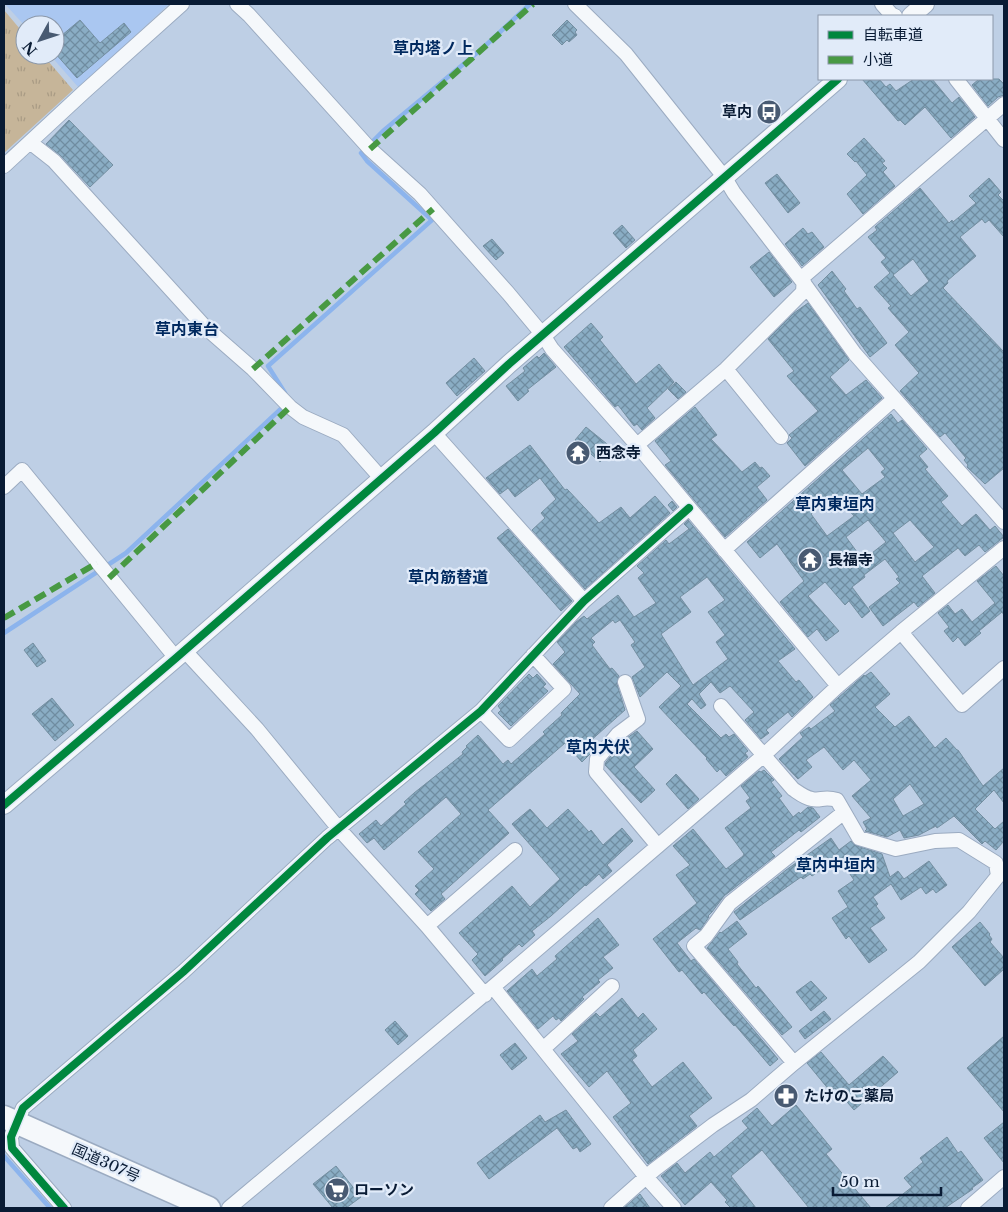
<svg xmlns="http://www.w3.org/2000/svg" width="1008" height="1212" font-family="'Libre Baskerville','Noto Sans JP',serif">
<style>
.built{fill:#aac7f1}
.grass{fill:url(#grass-tufts)}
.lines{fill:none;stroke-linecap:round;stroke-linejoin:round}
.stream{stroke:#8cb4ed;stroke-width:4.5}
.building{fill:url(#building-cross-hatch);stroke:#748fa1;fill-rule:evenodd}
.minor-casing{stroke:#9babc1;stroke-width:16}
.tertiary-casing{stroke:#9babc1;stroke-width:20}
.trunk-casing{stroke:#9babc1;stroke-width:25}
.minor{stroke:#f5f8fb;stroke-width:14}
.tertiary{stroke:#f5f8fb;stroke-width:18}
.trunk{stroke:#f5f8fb;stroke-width:22}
.quiet{stroke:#489943;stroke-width:6;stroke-dasharray:12 6;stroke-linecap:butt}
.cycleway-casing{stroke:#e1ebf9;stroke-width:11}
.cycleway{stroke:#00873e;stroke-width:8}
.labels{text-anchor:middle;stroke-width:4.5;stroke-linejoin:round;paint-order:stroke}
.poi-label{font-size:15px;font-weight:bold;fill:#091b34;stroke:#e1ebf9;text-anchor:start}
.street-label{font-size:15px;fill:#091b34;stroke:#e1ebf9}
.neighbourhood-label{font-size:16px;font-weight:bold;fill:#00295f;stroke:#e1ebf9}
</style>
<defs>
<pattern id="grass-tufts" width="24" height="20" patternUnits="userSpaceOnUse" patternTransform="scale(1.25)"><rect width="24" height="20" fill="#c6b599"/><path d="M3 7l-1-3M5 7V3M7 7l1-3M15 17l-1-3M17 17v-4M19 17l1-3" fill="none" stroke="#a99b84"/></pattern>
<pattern id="building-cross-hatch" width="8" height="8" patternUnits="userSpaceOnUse" patternTransform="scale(1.25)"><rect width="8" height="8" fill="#8aadc4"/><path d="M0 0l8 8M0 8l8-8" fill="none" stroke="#6f8ca0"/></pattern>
</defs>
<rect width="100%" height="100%" fill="#becfe5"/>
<!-- built -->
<path class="built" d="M5,4H169L79,88L50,55H55V25H25V26Z"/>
<!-- grass -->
<path class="grass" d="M4,10L25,35V55H43L73,90L4,153Z"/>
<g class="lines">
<!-- stream -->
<path class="stream" d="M285,393L268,366L432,220L367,161L361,153L383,131L484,47L530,4
M4,633L126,553L285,405
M4,1156L50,1208"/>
</g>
<!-- building -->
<path class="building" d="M80,20L100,43L124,23L131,32L77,78L55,53V41Z
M567,20L577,30L575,32L577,35L569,42L567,40L562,45L552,35Z
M862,79H879L886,87L890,84L896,91L914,79H932L952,103L959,97L975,117L951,138L925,107L905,125L900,120L898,121Z
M979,79H999L1004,84V95L998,97L988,106L972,85Z
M69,120L113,165L90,187L60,155L46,144Z
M864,138L885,161L882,163L887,168L883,172L895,186L863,214L847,194L867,175L856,161L855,162L847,154Z
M777,174L800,203L788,213L765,183Z
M989,178L1001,192L998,195L1004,201V237L989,220L985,223L982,219L960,237L976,256L947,281L948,283L943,288L1004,352V468L985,484L967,467L968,465L964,460L966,458L945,433L940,437L900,391L919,373L895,345L909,332L888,308L891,306L874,287L890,273L881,262L886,258L868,237L877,230L875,227L920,188L949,223L952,220L953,222L976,203L969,196ZM913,259L929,281L911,296L893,275Z
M622,225L635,240L626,248L613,233Z
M803,228L808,234L812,232L824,247L802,266L785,244Z
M492,239L504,253L496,260L483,246Z
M769,252L792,282L774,297L750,267Z
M832,271L846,289L844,291L857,309L860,307L887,343L870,357L818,285Z
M808,303L849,360L830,377L846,395L866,380L882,398L805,466L787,443L792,438L789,435L818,411L787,376L794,371L768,339L794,313Z
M591,323L603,337L600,340L636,384L659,364L674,382L647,408L655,418L642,430L637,424L634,426L618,405L615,407L564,347Z
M544,353L556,367L527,390L529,391L518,401L506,386L525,371L523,368L537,356L539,358Z
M474,358L485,371L457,396L446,383Z
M676,382L686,392L678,399L668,389Z
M695,407L717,435L711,439L742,472L755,462L760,468L762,467L770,476L757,487L767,500L725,537L665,465L671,461L655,441Z
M891,414L898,423L902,420L927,449L919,456L928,467L925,469L948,496L941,502L962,526L976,514L990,530L995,526L1004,537L985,552L979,545L965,556L958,548L922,576L935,593L918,607L914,602L883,626L869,607L900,583L896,579L899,577L885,559L864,575L865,577L852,587L870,611L862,618L849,601L845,605L825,582L808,596L839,631L826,641L817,629L808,637L780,602L804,581L777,544L760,558L747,542ZM868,448L885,469L881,472L885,477L862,494L842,470ZM835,494L854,516L827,536L811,514ZM868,520L886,542L863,560L846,537ZM910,520L934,547L915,562L893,533Z
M586,427L612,448L600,462L575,440Z
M530,445L565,490L567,489L599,523L621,507L630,518L655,496L670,513L585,589L532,530L545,518L541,513L556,499L540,478L515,497L508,488L500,494L486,478Z
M672,501L677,507L673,511L668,505Z
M688,520L795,649L778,661L796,682L799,680L813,697L792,717L788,712L766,730L769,733L761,739L745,720L754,712L730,686L720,693L711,682L699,694L706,705L701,709L692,699L687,704L721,738L726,734L729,737L734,734L748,751L745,753L748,757L726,776L720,769L717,772L706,759L707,758L659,707L681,686L667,672L640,697L632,677L645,667L631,645L635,642L620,620L615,623L613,620L591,638L595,642L592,645L610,669L612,668L619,676L617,684L625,710L588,743L594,750L582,762L565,743L488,810L509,833L441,894L445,899L431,911L415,894L419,890L415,886L434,869L418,852L461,814L446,797L384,850L374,838L367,843L359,834L376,820L381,826L406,804L404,802L414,793L463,754L462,752L467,747L466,746L478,735L503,764L508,760L511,764L545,734L543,732L562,715L561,713L580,694L553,664L565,652L557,642L576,622L584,616L587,619L618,595L634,617L656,603L638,578L644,573L637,566L666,540L669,544L689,529L684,524ZM707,577L725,600L708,612L725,635L716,642L728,659L693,685L661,634L691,612L680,597Z
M508,529L572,601L561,611L497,538Z
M996,566L1004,576V615L1002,612L979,631L981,633L965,646L958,637L953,642L944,631L949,627L938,613L948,605L955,614L962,609L972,622L995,603L977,581Z
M33,643L46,661L37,667L24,650Z
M871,672L890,694L875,707L895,727L909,716L935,748L946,738L957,750H958L983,786L1004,768V803L994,790L975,809L995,829L1004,821V841L996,850L985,841L982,844L954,816L937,828L936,826L919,835L904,838L900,830L887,837L865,831L867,829L863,822L871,818L852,796L871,780L854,760L843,770L824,747L806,760L812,767L798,779L779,759L803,737L800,733L809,727L811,729L835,711L830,705L864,675L865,676ZM910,784L924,804L903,816L893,799Z
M529,674L533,678L537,674L546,684L543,687L548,691L511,726L498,713L501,710L498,706Z
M52,698L74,725L55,741L32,714Z
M637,731L653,749L634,767L655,790L641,803L605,765L606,762L624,740Z
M764,770L774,780L771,782L782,796L779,798L793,817L799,812L800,814L808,807L813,808L820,817L801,832L799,830L771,852L775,856L724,896L712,912L708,916L709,917L700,930L696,928L677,943L691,961L694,959L778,1059L770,1066L735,1025L734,1026L704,992L702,994L682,970L679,972L653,939L697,903L676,875L690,865L673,846L693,829L726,869L743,856L744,854L725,828L751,808L746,801L750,798L741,786L759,771L761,772Z
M676,774L699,799L688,809L666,784Z
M530,809L547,828L568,809L589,832L591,830L603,845L622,828L633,841L607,865L612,871L603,879L599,874L586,886L585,885L551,916L532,931L535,935L522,947L519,944L502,959L503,960L485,976L472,960L478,954L459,933L512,886L530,907L560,879L512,824Z
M831,838L839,850L851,841L857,846L882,854L890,877L898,871L904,879L929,861L947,885L936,893L933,889L926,894L921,887L901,900L891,884L873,897L878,904L876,906L885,918L870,928L887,950L869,963L849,936L846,939L832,918L848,907L838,891L854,880L839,858L812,876L810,874L803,879L801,877L740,920L734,912L786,870Z
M598,918L619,945L603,957L613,968L598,980L600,982L582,997L584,999L561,1021L559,1018L556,1020L553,1016L538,1029L507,991L532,969L537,976L557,959L555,956Z
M737,921L747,934L728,949L738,962L737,964L756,988L758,986L792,1027L782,1035L707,948L720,932L721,933Z
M980,922L990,934L989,935L992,939L990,942L1004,958V969L985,986L952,947Z
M811,981L827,998L811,1011L796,992Z
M622,998L638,1018L643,1013L657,1029L633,1050L637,1056L632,1060L652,1087L683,1062L712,1098L689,1116L697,1126L648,1164L613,1117L631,1103L607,1071L589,1087L561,1054L578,1041L572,1034L596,1013L600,1017Z
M824,1011L831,1019L805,1039L799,1031Z
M395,1021L408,1036L398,1045L385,1030Z
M1004,1036V1112L967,1068Z
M515,1043L527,1058L512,1070L500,1055Z
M821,1052L849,1085L883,1056L898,1072L854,1110L835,1088L830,1091L807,1063Z
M796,1105L832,1149L826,1154L871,1208H809L762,1150L731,1176L756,1208H731L725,1202L727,1200L711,1182L685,1205L661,1176L677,1163L685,1173L710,1152L714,1157L748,1128L742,1121L757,1108L772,1126Z
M566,1110L591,1144L580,1152L577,1147L573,1149L557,1128L489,1179L477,1163L540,1115L545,1122Z
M1004,1122V1163L984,1138Z
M947,1137L958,1153L961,1151L983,1180L972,1188L973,1189L945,1208H885L912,1187L904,1178L923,1162L920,1158Z
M336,1166L361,1197L346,1208H333L313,1184Z
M640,1194L650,1208H624Z"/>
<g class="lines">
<defs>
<path id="minor" d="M237,4L249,15L370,149L420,194L508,293L543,335L552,349L637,445L838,686
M575,4L626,54L725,178L734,193L803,282L855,354L1004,522
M882,4L892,15L895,16
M956,79L1004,140
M31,143L54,161L205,327L253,369L290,407L303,417L343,435L381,478
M4,166L84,92L182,4
M726,369L781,437
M434,433L584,601
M637,445L726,369L803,292L804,276L1004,104
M4,487L22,470L176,658
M724,550L894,399
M901,632L962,705L1004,668
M184,650L257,729L339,829L427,926L485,995
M625,682L638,719L618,734L597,759L596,772L658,846
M481,711L509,740L564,689L533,655
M427,926L515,850
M493,987L647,1178L674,1208
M543,1049L612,986
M794,1063L694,946L706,936L730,903L843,813
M64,1208L12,1148L11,1137L23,1108L183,972L327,838L481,711L584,601L689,508
M229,1208L493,987L763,756L838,686L901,632L1004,548
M611,1208L654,1170L713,1125L751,1100L794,1063L919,962L969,912L998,876L996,863L959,840L935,841L896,849L859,838L837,800C824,796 821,801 812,799C805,798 799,793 793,789L721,706
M968,1208L1004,1177"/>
<path id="tertiary" d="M911,16L925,4
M4,805L176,658L434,433L509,364L838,79"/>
<path id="trunk" d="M4,1117L209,1208"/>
</defs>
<!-- minor casing -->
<use href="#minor" class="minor-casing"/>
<!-- tertiary casing -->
<use href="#tertiary" class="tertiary-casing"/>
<!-- trunk casing -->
<use href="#trunk" class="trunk-casing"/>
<!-- minor -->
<use href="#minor" class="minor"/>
<!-- tertiary -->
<use href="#tertiary" class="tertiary"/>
<!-- trunk -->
<use href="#trunk" class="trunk"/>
<!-- quiet -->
<path class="quiet" d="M370,149L533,4
M253,369L433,209
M109,578L290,407
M4,618L97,563"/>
<defs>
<path id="cycleway" d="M4,805L176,658L434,433L509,364L838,79
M64,1208L12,1148L11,1137L23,1108L183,972L327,838L481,711L584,601L689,508"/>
</defs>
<!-- cycleway casing -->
<use href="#cycleway" class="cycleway-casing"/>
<!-- cycleway -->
<use href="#cycleway" class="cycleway"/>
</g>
<!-- icons -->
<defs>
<symbol id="bus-disc" viewBox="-11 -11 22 22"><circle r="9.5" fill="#485a72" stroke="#e1ebf9"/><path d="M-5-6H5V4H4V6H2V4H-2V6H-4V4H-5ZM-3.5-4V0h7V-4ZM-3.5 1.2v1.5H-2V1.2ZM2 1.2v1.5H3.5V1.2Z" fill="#fff"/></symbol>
<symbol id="temple-disc" viewBox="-11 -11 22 22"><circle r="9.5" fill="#485a72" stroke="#e1ebf9"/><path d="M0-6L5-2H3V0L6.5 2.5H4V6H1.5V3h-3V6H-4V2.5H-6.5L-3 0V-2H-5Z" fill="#fff"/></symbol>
<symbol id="pharmacy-disc" viewBox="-11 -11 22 22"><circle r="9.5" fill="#485a72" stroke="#e1ebf9"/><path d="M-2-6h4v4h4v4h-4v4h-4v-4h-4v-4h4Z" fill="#fff"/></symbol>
<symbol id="supermarket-disc" viewBox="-11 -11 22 22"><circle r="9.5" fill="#485a72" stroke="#e1ebf9"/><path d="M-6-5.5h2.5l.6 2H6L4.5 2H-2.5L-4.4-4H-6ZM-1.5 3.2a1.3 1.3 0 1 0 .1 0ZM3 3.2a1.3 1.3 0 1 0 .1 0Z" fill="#fff"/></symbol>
</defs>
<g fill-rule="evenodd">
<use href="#bus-disc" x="755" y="98" width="28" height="28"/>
<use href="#temple-disc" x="564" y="439" width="28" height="28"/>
<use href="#temple-disc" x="796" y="546" width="28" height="28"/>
<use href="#pharmacy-disc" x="772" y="1082" width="28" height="28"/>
<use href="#supermarket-disc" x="323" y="1176" width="28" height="28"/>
</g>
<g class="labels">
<!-- poi labels -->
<g class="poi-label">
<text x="752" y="117" text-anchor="end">草内</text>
<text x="596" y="458">西念寺</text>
<text x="828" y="565">長福寺</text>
<text x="804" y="1101">たけのこ薬局</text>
<text x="354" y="1195">ローソン</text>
</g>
<!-- street labels -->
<g class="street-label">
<text transform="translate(106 1163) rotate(24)" y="5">国道307号</text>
</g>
<!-- neighbourhood labels -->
<g class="neighbourhood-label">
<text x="433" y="54">草内塔ノ上</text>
<text x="187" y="335">草内東台</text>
<text x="835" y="510">草内東垣内</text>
<text x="448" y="583">草内筋替道</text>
<text x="598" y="753">草内犬伏</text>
<text x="836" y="871">草内中垣内</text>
</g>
</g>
<!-- border -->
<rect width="1008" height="1212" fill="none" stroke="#091b34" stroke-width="10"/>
<!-- legend -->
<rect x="818" y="15" width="175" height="65" fill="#e1ebf9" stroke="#8b98aa"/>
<rect x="828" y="31" width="25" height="8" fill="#00873e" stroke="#8b98aa"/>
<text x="863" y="40" font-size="15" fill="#091b34">自転車道</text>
<rect x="828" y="56" width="25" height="8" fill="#489943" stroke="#8b98aa"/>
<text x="863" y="65" font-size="15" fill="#091b34">小道</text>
<!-- north arrow -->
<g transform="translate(40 40) rotate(230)"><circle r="24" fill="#e1ebf9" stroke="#8b98aa"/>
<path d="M0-4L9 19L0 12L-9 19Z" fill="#485a72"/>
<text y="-8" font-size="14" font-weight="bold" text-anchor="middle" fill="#091b34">N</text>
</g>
<!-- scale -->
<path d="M833 1187v8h108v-8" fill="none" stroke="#091b34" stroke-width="2.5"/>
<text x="840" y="1187" font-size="15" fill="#091b34" stroke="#e1ebf9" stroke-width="4" paint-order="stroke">50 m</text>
</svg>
